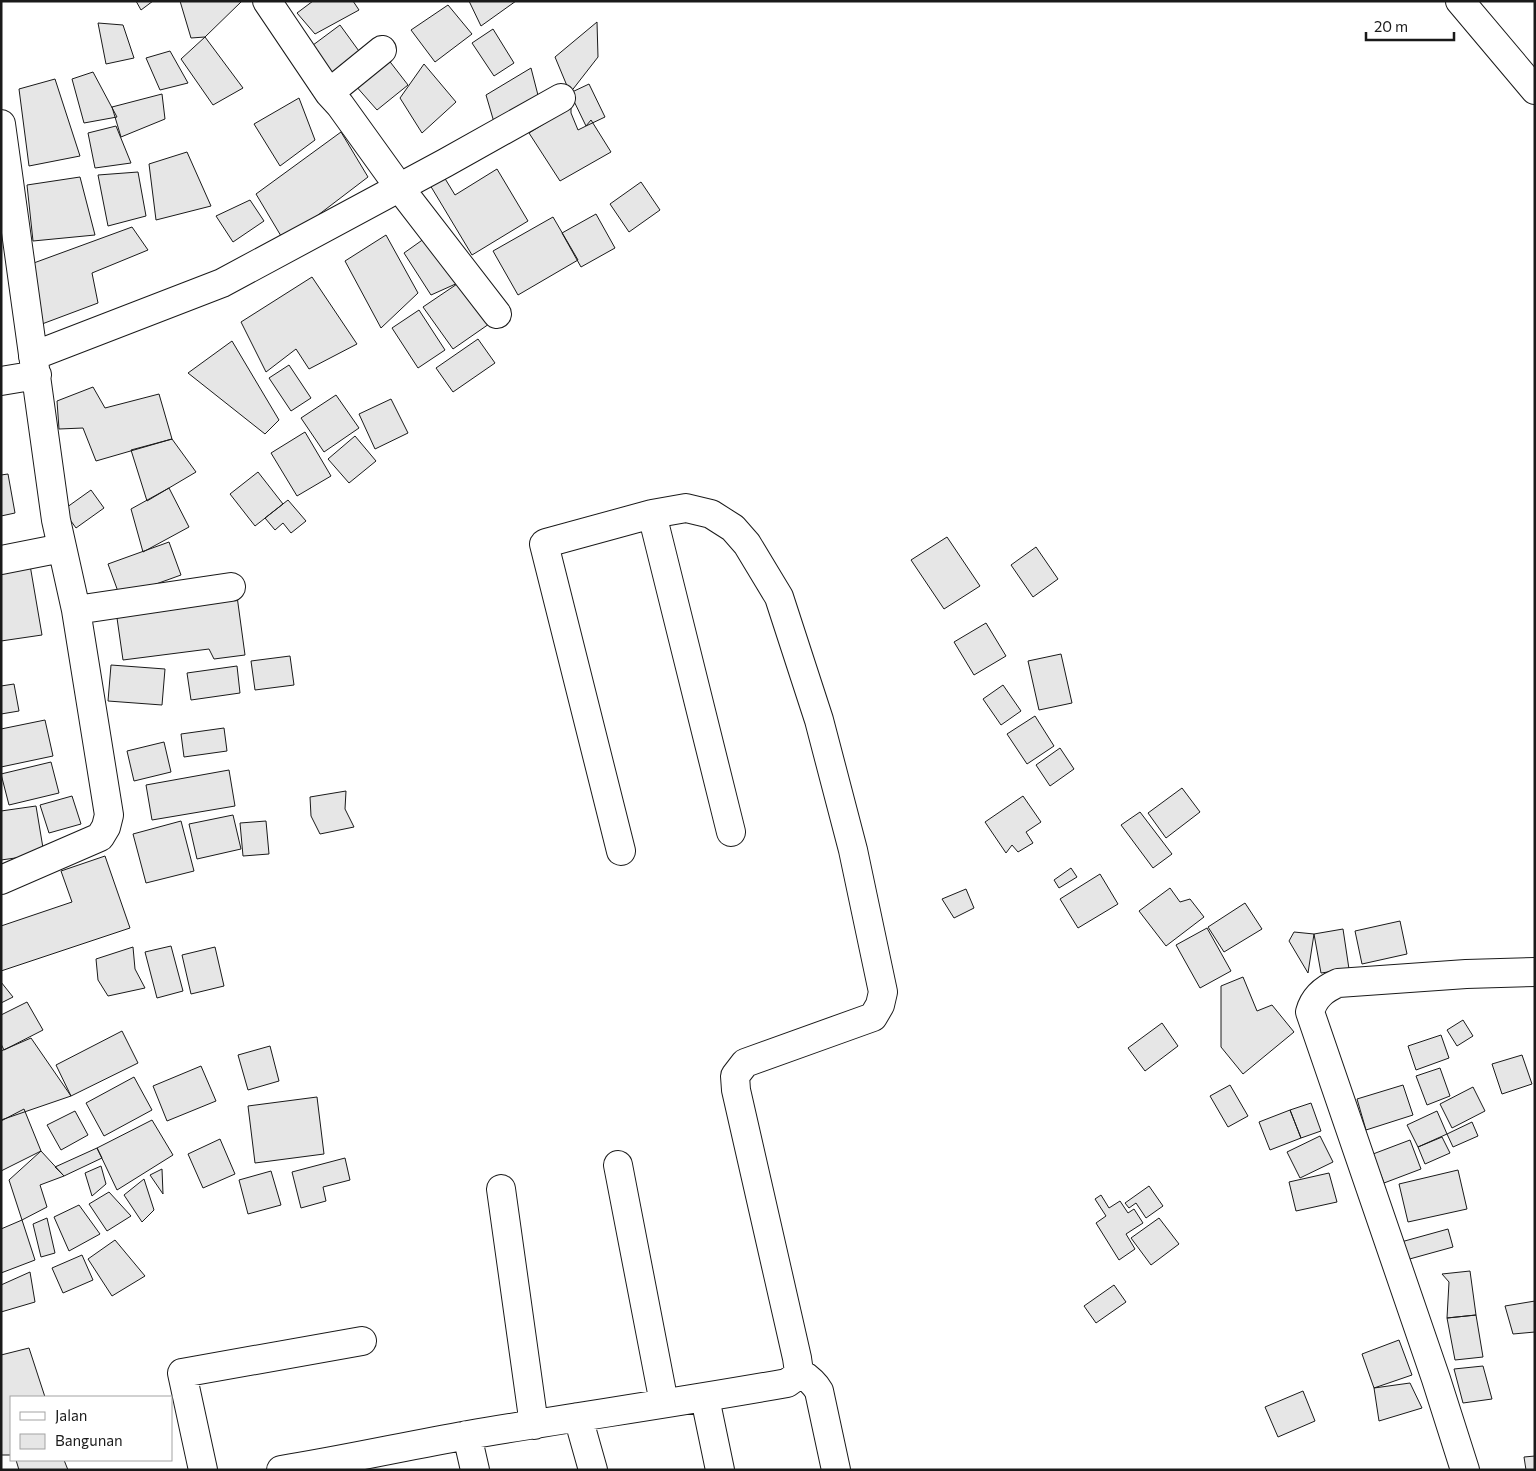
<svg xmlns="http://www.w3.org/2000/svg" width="1536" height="1471" font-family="Commissioner,sans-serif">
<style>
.building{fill:#e6e6e6;stroke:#1a1a1a}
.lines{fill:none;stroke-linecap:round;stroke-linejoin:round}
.minor-casing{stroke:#1a1a1a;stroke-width:30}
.minor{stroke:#fff;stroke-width:28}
</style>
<rect width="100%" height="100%" fill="#fff"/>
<!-- building -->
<path class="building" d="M136,1H153L141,10Z
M180,1H242L205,37L191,38Z
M313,1H353L359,10L315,34L297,13Z
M469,1H516L481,26Z
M448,5L472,34L435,62L411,30Z
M597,22L598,57L570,93L555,57Z
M98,23L123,25L134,58L106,64Z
M340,25L364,58L328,83L305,51Z
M493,29L514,63L494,76L472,43Z
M205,37L243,88L213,105L181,59Z
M170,51L188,83L160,90L146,58Z
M384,54L408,85L377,110L355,85Z
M424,64L456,102L422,133L400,98Z
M531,68L540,103L496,129L486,95Z
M93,72L117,117L84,123L72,79Z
M55,79L80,156L29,166L19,89Z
M589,84L605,117L586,126L570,93Z
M162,94L165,119L121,137L112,107Z
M299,98L315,140L280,166L254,124Z
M571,107V113L578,130L586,126L591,120L611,152L560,181L529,133Z
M116,126L131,163L95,168L88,133Z
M341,132L368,177L284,241L256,194Z
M187,152L211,206L156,220L149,164Z
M497,169L528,221L472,255L427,180L441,172L455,195Z
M138,172L146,216L108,226L98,175Z
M80,177L95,235L33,241L27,185Z
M641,182L660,210L629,232L610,204Z
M250,200L264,221L233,242L216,216Z
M596,214L615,248L581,267L562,233Z
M553,217L578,260L518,295L493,251Z
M132,227L148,250L92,273L98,303L42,324L31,264Z
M386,235L418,293L381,328L345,261Z
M428,236L460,282L431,295L404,253Z
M312,277L357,344L309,369L296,349L266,372L241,322Z
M460,282L489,324L453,349L423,307Z
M419,310L445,350L418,368L392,328Z
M478,339L495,363L453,392L436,368Z
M232,341L279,420L265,434L188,373Z
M289,365L311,398L291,411L269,378Z
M93,387L105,408L159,394L172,439L96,461L83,428L59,429L57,401Z
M336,395L359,428L324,452L301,418Z
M391,399L408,433L375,449L359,414Z
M305,432L331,476L297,496L271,453Z
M355,436L376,461L349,483L328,459Z
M172,439L196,472L147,501L131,450Z
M258,472L283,504L255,526L230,494Z
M8,474L15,513L1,516V475Z
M169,488L189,527L143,552L131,509Z
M91,490L104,508L76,528L63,510Z
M288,500L306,521L291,533L283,523L275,530L265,518Z
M947,537L980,586L944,609L911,560Z
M169,542L181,575L120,597L108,564Z
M1036,547L1058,579L1033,597L1011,565Z
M30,565L42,635L1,641V570Z
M237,596L245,655L214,659L209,649L123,660L116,611Z
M986,623L1006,656L974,675L954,642Z
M1061,654L1072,703L1039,710L1028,661Z
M290,656L294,685L255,690L251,661Z
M111,665L165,669L162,705L108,701Z
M237,666L240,693L191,700L187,673Z
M14,684L19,711L1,714V686Z
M1003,685L1021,711L1001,725L983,699Z
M1035,716L1054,746L1027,764L1007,734Z
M45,720L53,756L1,767V729Z
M224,728L227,751L184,757L181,734Z
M164,742L171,772L134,781L127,751Z
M1060,748L1074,769L1050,786L1036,765Z
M51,762L59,793L9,805L1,774Z
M229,770L235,806L152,820L146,785Z
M1182,788L1200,812L1166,838L1148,813Z
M346,791L345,809L354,827L320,834L311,816L310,797Z
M72,796L81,824L49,833L40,805Z
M1023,796L1041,822L1026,832L1033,843L1018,852L1012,845L1006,853L985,822Z
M36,806L44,854L1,860V811Z
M1140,812L1172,854L1153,868L1121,825Z
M233,815L241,849L197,859L189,824Z
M181,821L194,871L146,883L133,834Z
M266,821L269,854L243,856L240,823Z
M105,856L130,928L1,971V926L72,902L61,871Z
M1071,868L1077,877L1059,888L1054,880Z
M1100,874L1118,904L1078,928L1060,899Z
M1170,888L1180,902L1190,899L1204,917L1166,946L1139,911Z
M966,889L974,908L954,918L942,899Z
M1245,903L1262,929L1224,952L1208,927Z
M1400,921L1407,954L1362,964L1355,931Z
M1207,928L1231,971L1200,988L1176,945Z
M1343,929L1349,969L1321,973L1314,934Z
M1294,932L1314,934L1308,973L1289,941Z
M171,946L183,991L157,998L145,952Z
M133,947L135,969L145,988L108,996L98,980L96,959Z
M215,947L224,986L191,994L182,955Z
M1243,977L1257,1011L1272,1005L1294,1032L1243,1074L1221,1047V986Z
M1,982L13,997L1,1003Z
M27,1002L43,1030L4,1050L1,1044V1015Z
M1463,1020L1473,1036L1457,1046L1447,1030Z
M1162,1023L1178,1046L1145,1071L1128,1048Z
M122,1031L138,1063L71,1096L56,1065Z
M1441,1035L1449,1058L1416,1070L1408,1046Z
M31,1038L71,1096L1,1120V1051Z
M270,1046L279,1081L248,1090L238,1055Z
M1522,1055L1532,1084L1502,1094L1492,1064Z
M201,1066L216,1101L167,1121L153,1086Z
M1440,1068L1450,1096L1427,1105L1416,1076Z
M134,1077L152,1110L104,1136L86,1103Z
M1230,1085L1248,1116L1228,1127L1210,1096Z
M1403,1085L1413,1115L1366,1130L1357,1099Z
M1473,1087L1485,1111L1452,1128L1440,1104Z
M317,1097L324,1154L255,1163L248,1106Z
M1311,1103L1321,1131L1301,1138L1290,1110Z
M24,1109L41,1151L1,1171V1121Z
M1290,1110L1301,1138L1270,1150L1259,1122Z
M75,1111L88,1135L61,1150L47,1125Z
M1437,1111L1447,1134L1418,1147L1407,1125Z
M152,1120L173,1155L117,1190L97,1148Z
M1472,1122L1478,1136L1453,1147L1447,1134Z
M1320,1136L1333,1162L1300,1178L1287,1152Z
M1442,1137L1450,1153L1425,1164L1418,1147Z
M220,1139L235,1174L203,1188L188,1154Z
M1410,1140L1421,1169L1384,1183L1373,1154Z
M97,1148L102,1158L64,1176L55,1167Z
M41,1151L64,1176L40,1185L47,1207L22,1220L9,1180Z
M345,1158L350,1180L323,1187L326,1201L301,1208L292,1172Z
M101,1166L106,1184L92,1196L85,1173Z
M162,1169L163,1194L150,1175Z
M1458,1170L1467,1209L1408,1222L1399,1184Z
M271,1171L281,1205L248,1214L239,1180Z
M1329,1173L1337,1202L1296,1211L1289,1182Z
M144,1179L154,1210L142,1222L124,1195Z
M1149,1186L1163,1206L1146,1218L1136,1203L1129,1208L1125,1203Z
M109,1192L131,1216L107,1231L89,1204Z
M1101,1195L1109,1208L1120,1201L1128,1213L1134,1209L1143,1223L1126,1234L1135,1249L1119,1260L1096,1223L1106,1216L1095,1199Z
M79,1205L100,1234L69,1251L54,1217Z
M47,1218L55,1253L41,1257L33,1224Z
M1159,1218L1179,1244L1151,1265L1131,1238Z
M22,1220L35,1260L1,1273V1229Z
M1448,1229L1453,1247L1406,1260L1401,1242Z
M115,1240L145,1276L112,1296L88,1259Z
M82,1255L93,1280L63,1293L52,1268Z
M1470,1271L1476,1315L1447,1318L1449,1282L1442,1274Z
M30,1272L35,1302L1,1312V1285Z
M1114,1285L1126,1302L1096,1323L1084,1306Z
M1535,1301V1332L1513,1334L1505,1306Z
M1476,1315L1483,1357L1455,1360L1447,1318Z
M1399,1340L1412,1375L1374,1388L1362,1354Z
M29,1348L45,1397H11V1455H1V1355Z
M1483,1366L1492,1399L1463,1403L1454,1369Z
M1410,1383L1422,1408L1379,1421L1374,1388Z
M1303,1391L1315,1421L1278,1437L1265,1407Z
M1535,1456V1470H1526L1524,1457Z
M16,1460H64L68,1470H19Z"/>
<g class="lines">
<defs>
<path id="minor" d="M267,1L329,93L340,105L399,187L497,314
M1460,1L1535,90
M329,93L382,50
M1,124L56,520L76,610L109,815L106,827L100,837L1,880
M33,356L222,283L445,163L561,98
M1,381L37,375
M652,514L731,832
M1,560L62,548
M76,610L231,587
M618,1165L664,1403
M501,1189L534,1425
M799,1372C807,1377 814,1382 819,1391L836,1470
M705,1398L720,1470
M578,1417L593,1470
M467,1435L475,1470
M203,1470L182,1373L362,1341
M281,1470C344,1460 406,1446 468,1435C574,1417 681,1402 787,1383L794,1378L799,1372L797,1358L736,1090L735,1076L745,1063L873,1017L880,1005L883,992L853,850L819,720L779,597L747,544L733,528L711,514L686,508L652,514L546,543L544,544L621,851
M1465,1470L1436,1379L1310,1012C1314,997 1324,989 1338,983L1466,974L1535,972"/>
</defs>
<!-- minor casing -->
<use href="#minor" class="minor-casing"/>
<!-- minor -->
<use href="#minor" class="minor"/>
</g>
<!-- border -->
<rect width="1536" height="1471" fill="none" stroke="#1a1a1a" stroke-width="5"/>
<!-- legend -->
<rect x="10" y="1396" width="162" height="65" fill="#ffffff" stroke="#a3a3a3"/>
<rect x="20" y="1412" width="25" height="8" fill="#ffffff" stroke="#a3a3a3"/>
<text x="55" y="1421" font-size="15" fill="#1a1a1a">Jalan</text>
<rect x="20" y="1434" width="25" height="15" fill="#e6e6e6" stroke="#a3a3a3"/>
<text x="55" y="1446" font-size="15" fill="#1a1a1a">Bangunan</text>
<!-- scale -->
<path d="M1366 32v8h88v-8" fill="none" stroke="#1a1a1a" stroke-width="2.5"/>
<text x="1374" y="32" font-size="15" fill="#1a1a1a" stroke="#ffffff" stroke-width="4" paint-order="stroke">20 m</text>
</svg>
